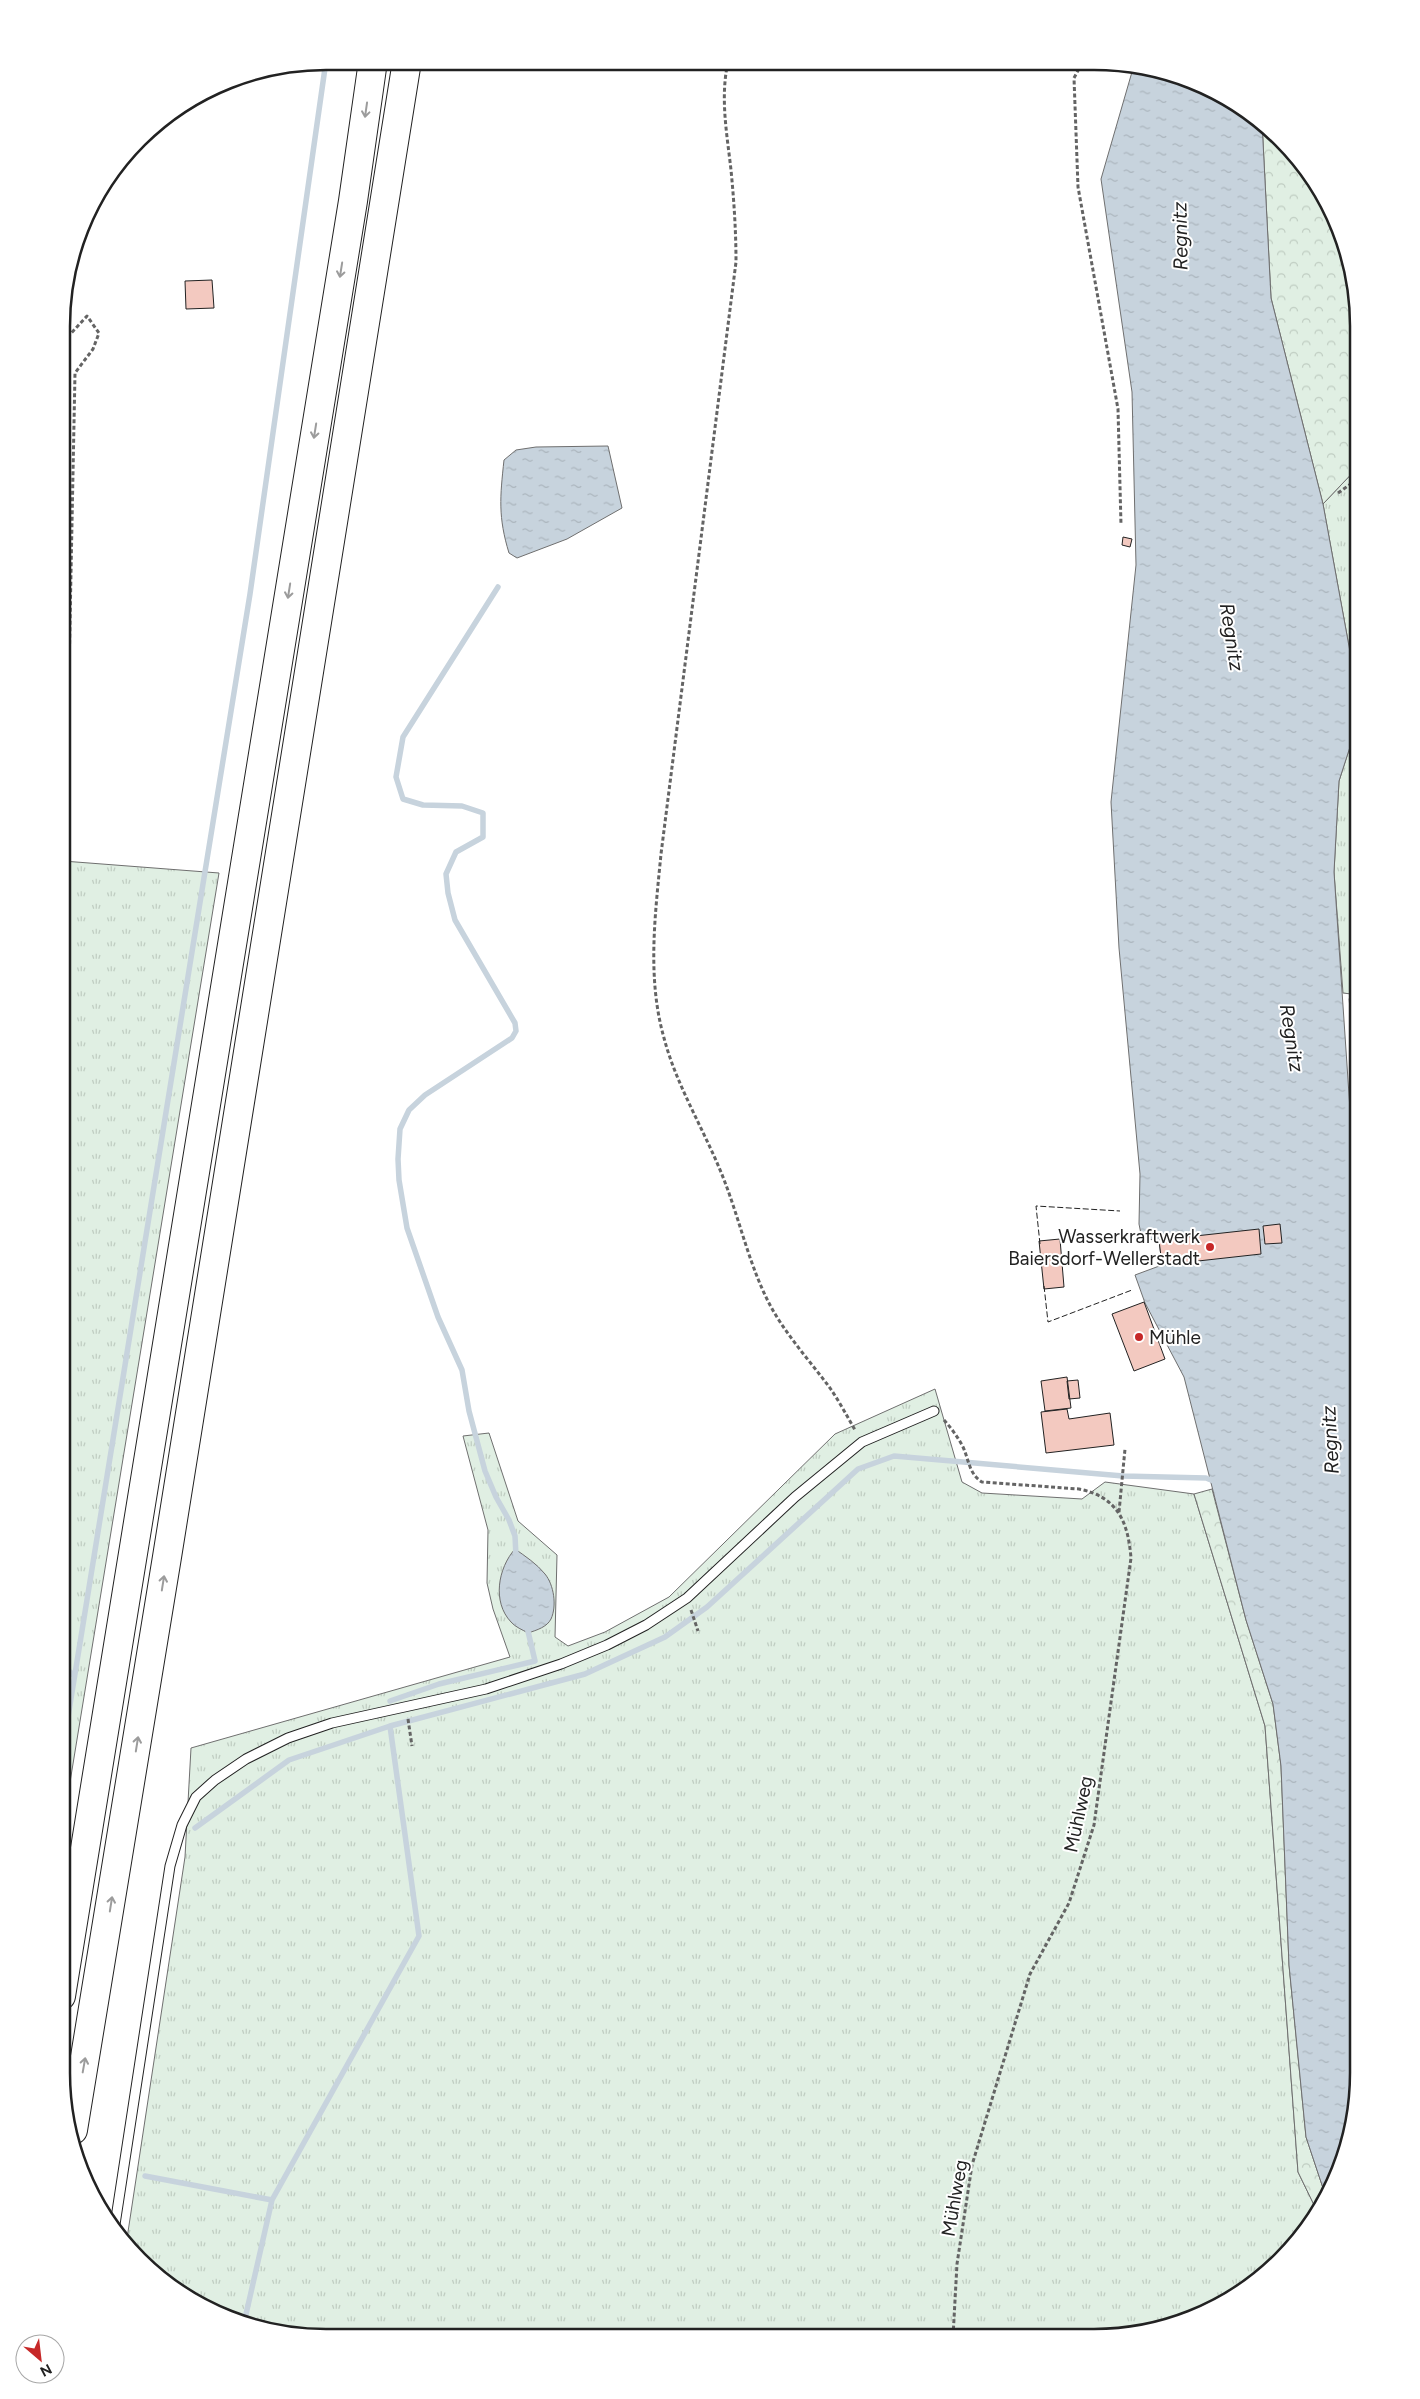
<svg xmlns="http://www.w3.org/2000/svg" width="1420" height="2399" font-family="Figtree,sans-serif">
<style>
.grass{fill:url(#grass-tufts);stroke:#6f6f6f}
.forest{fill:url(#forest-crowns);stroke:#6f6f6f}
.water{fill:url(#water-ripples);stroke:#6f6f6f}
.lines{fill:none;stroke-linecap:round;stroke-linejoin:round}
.stream{stroke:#c7d3dd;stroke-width:5.5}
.building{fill:#f3c9c0;stroke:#222}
.lane-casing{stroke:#222;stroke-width:11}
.highway-casing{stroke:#222;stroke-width:30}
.path{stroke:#646464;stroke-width:3;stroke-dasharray:4 2.5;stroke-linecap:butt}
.lane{stroke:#fff;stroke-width:9}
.highway{stroke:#fff;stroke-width:28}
.fence{stroke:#222;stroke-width:1;stroke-dasharray:6 2.5;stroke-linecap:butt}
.wall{stroke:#222;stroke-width:2.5}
.oneway{stroke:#9c9c9c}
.poi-dot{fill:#c62828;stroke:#fff;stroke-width:2}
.labels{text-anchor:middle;stroke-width:4;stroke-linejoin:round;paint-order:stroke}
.poi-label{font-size:19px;fill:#222;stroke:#fff;text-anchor:end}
.street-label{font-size:19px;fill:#222;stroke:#fff}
.water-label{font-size:20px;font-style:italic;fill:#222;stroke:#fff}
.rim{fill:none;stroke:#222;stroke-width:2.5}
</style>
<defs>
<pattern id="grass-tufts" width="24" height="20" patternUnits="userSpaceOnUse" patternTransform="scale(1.25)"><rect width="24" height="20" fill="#e0efe3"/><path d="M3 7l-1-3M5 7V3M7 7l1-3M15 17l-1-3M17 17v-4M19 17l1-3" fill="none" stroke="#c0cdc2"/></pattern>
<pattern id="forest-crowns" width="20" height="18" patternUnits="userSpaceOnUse" patternTransform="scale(1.25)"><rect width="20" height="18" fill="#e0efe3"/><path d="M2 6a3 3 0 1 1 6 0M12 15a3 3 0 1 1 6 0" fill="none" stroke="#c0cdc2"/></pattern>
<pattern id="water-ripples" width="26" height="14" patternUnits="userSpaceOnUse" patternTransform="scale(1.25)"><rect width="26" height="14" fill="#c7d3dd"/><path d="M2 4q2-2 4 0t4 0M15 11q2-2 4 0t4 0" fill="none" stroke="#abb5bd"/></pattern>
</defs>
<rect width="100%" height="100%" fill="#fff"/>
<!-- grass -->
<path class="grass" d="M1359,466V701L1323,504Z
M1359,719V995L1343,993L1334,872L1339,781Z
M63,861L219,873L62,1831Z
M935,1389L962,1482L982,1493L1082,1499L1105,1482L1194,1494L1265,1726L1298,2172L1317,2211L1304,2234L1255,2283L1195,2318L1094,2338L292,2336L225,2318L165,2283L126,2245L185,1857L191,1748L510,1657L493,1609L487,1583L488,1530L463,1436L489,1433L518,1521L557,1555L555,1637L568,1646L605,1632L669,1597L835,1434Z"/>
<!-- forest -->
<path class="forest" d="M1262,122L1304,165L1339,225L1359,326V466L1323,504L1271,298Z
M1212,1489L1246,1620L1273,1704L1281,1766L1289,1965L1306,2137L1325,2194L1317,2211L1298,2172L1265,1726L1194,1494Z"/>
<!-- water -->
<path class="water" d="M1134,65L1196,82L1255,116L1262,122L1271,298L1323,504L1359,701V719L1339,781L1334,872L1355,1184L1358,1195V2091L1345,2158L1325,2194L1306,2137L1289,1965L1281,1766L1273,1704L1246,1620L1184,1377L1145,1303L1135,1275L1162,1265L1159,1240L1142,1239L1139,1224L1140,1174L1119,948L1111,802L1136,565L1132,392L1101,179Z
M608,446L622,508L567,539L517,558L509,553C498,517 500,497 504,460L516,450L536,447Z
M515,1549C525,1556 537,1564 545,1574C554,1585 557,1606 551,1619C547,1627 537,1630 528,1633C523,1630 515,1627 511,1622C492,1602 498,1568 515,1549Z"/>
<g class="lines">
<!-- stream -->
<path class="stream" d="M498,587L403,737L396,777L403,799L423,805L462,806L483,813V837L456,852L446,874L448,893L455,920L515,1023L516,1031L512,1038L425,1095L409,1110L400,1129L398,1159L399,1180L407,1228L438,1317L462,1370L469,1411L485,1471L496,1497L509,1520L515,1536L516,1556
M62,1664L74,1676
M390,1701L439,1684L535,1661L527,1627
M390,1726L585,1674L665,1637L707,1607L858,1469L894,1456L1123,1476L1206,1478L1216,1482
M62,1754L250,594L326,61
M195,1828L289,1760L390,1726L419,1936L272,2200L244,2323
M145,2176L272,2200"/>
</g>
<!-- building -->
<path class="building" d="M212,280L214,308L186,309L185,281Z
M1123,537L1132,539L1130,547L1122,545Z
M1280,1224L1282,1243L1265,1244L1263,1226Z
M1259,1229L1261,1254L1162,1265L1159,1240Z
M1060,1239L1064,1287L1044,1289L1039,1241Z
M1144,1302L1165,1359L1134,1371L1112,1314Z
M1067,1377L1071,1408L1045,1411L1041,1381Z
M1078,1380L1080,1398L1069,1399L1067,1381Z
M1067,1409L1069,1419L1110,1413L1114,1445L1046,1453L1041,1412Z"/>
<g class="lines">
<defs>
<path id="lane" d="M114,2231L170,1866L182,1825L196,1797L215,1780L246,1759L288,1738L332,1723L486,1689L561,1664L607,1645L646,1625L687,1598L795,1497L862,1442L934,1411"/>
<path id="highway" d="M61,1996L353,201L373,61
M73,2130L167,1557L407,61"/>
</defs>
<!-- lane casing -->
<use href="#lane" class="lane-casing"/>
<!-- highway casing -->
<use href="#highway" class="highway-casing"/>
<!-- path -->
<path class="path" d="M728,62C720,98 727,134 731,170C734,201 736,231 736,262L661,854C655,916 647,978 664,1038C677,1088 708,1136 726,1185C741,1225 750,1267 770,1305C786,1335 810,1361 830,1388C839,1401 847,1416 855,1430
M1082,63L1074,78L1078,187L1118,409L1121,525
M63,342L87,316L99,333L93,349L75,373L69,673
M1338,493L1359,478
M944,1420C951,1428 958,1437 963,1447C969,1460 969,1474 982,1482L1079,1489C1118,1497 1128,1522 1131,1558L1094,1825L1069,1903L1030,1974L972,2165L957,2264L953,2337
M1119,1512L1125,1449
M691,1610L698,1631
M408,1719L412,1746"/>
<!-- lane -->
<use href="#lane" class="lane"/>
<!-- highway -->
<use href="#highway" class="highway"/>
<!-- fence -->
<path class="fence" d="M1040,1244L1036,1206L1120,1211
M1044,1286L1048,1322L1132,1290"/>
<!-- wall -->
<path class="wall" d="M1358,1140L1350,999L1359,1000"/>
</g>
<!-- one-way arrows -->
<defs><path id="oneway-shaft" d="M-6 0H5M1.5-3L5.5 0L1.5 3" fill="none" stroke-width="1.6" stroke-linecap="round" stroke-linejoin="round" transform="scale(1.25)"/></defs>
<g class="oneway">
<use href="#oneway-shaft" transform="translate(366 110) rotate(98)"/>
<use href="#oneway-shaft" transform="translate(341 270) rotate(99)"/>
<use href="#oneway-shaft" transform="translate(315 431) rotate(99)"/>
<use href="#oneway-shaft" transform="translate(289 591) rotate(99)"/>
<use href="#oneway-shaft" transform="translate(163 1583) rotate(-81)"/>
<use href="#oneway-shaft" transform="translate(137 1744) rotate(-81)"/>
<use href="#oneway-shaft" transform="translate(111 1904) rotate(-81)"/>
<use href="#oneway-shaft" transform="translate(84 2065) rotate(-80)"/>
</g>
<!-- markers -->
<g class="poi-dot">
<circle cx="1210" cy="1247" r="5"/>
<circle cx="1139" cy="1337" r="5"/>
</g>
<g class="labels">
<!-- poi labels -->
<g class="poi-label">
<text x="1200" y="1243">Wasserkraftwerk<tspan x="1200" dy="22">Baiersdorf-Wellerstadt</tspan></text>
<text x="1149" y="1344" text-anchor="start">Mühle</text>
</g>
<!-- street labels -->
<g class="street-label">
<text transform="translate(1078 1814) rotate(-78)" y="7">Mühlweg</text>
<text transform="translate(954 2198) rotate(-80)" y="7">Mühlweg</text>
</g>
<!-- water labels -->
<g class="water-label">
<text transform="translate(1180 236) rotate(-91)" y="7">Regnitz</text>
<text transform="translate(1232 637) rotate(81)" y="7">Regnitz</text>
<text transform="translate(1292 1038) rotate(81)" y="7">Regnitz</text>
<text transform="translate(1330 1440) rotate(-93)" y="7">Regnitz</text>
</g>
</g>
<!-- crop -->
<path d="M0 0H1420V2399H0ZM326 70H1094A256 256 0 0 1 1350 326V2073A256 256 0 0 1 1094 2329H326A256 256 0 0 1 70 2073V326A256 256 0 0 1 326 70Z" fill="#fff" fill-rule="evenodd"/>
<path class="rim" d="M326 70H1094A256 256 0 0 1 1350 326V2073A256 256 0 0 1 1094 2329H326A256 256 0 0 1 70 2073V326A256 256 0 0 1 326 70Z"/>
<!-- north arrow -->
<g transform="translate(40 2359) rotate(152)"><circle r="24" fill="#ffffff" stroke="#a7a7a7"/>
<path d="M0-4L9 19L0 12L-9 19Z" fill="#c62828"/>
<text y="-8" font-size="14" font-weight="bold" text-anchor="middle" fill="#222222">N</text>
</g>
</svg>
